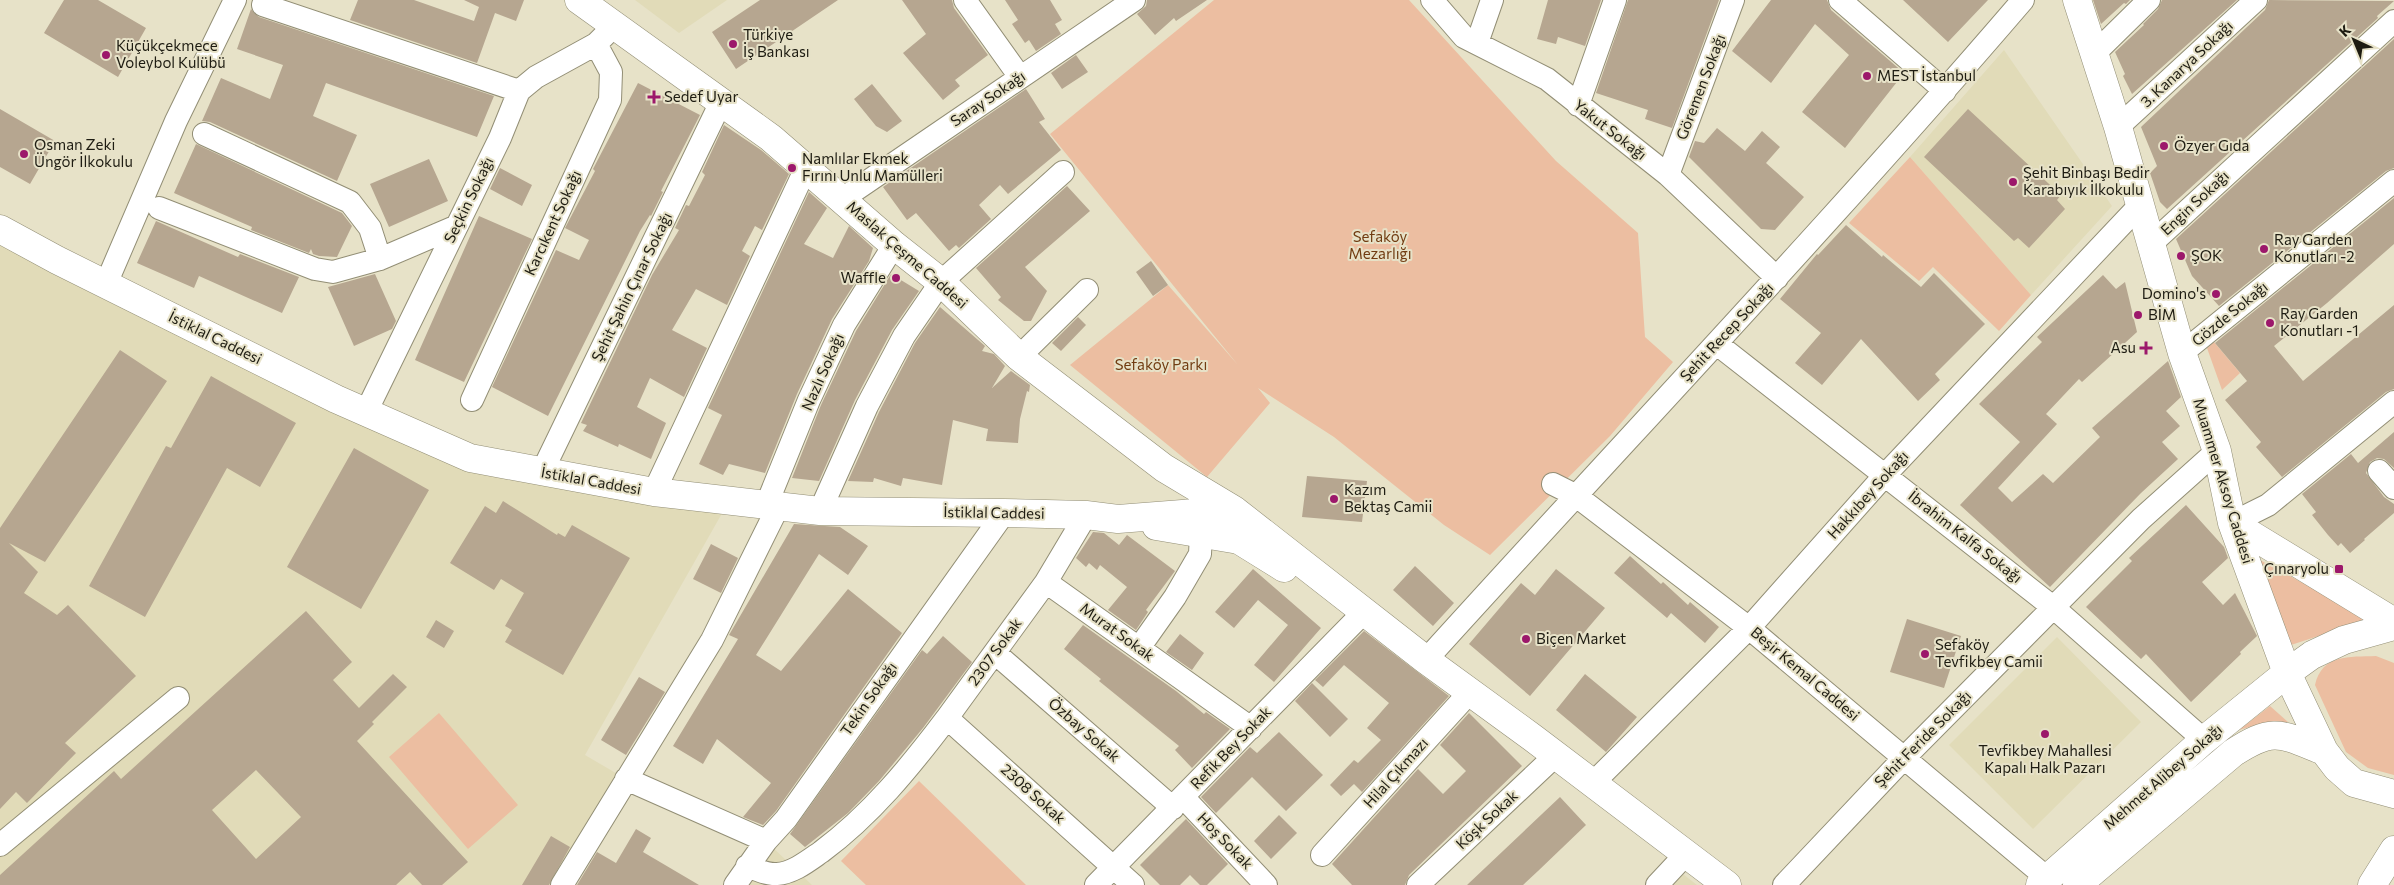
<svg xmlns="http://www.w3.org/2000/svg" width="2394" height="885" font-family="Commissioner,sans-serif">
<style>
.built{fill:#e1dbb8}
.green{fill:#ecbea1}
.building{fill:#b6a690;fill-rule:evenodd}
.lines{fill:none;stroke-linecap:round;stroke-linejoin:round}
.minor-casing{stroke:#928e75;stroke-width:24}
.tertiary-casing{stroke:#928e75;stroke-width:29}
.secondary-casing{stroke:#928e75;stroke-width:29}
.minor{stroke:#fff;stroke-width:22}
.tertiary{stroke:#fff;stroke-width:28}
.secondary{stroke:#fff;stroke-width:28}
.poi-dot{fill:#9c186b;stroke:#e7e2c8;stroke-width:2}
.labels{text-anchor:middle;stroke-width:4;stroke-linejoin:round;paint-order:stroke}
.poi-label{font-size:15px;fill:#1e1c12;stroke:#e7e2c8;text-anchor:start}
.street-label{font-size:15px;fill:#1e1c12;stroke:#e7e2c8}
.park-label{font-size:15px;fill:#713c11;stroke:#e7e2c8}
</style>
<rect width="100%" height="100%" fill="#e7e2c8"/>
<!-- built -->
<path class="built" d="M635,0H727L679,33Z
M2004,50L2112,206L2031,295L1910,157Z
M0,229L470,458L729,501L585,755L626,779L562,885H0Z
M2057,637L2141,722L2033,829L1949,745Z
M766,841L812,885H739Z
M1679,871L1697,885H1666Z"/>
<!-- green -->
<path class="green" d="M1214,0H1409L1556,161L1638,233L1645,337L1673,362L1610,436L1490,555L1444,525L1334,437L1258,388L1270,403L1207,477L1070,365L1168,285L1238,365L1050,134Z
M1910,157L2031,295L1999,331L1933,267L1919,281L1849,223Z
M2214,342L2240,373L2222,390L2207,348Z
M2256,558L2370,619L2291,645Z
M2376,656L2394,663V775L2368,768L2346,752L2315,685C2322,654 2349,657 2376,656Z
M2270,706L2288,722H2267L2239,730Z
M439,713L518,805L468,849L389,757Z
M919,781L1026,885H866L841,861Z"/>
<!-- building -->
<path class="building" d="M64,0H98L146,28L118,77L44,33Z
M358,0H414L474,21L479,7L464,0H524L516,21L495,13L477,63L350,20Z
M760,0H838L736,69L712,32Z
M902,0H952L954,8L988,55L955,80L960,86L943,100L903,53L926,34Z
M1005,0H1050L1062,20L1055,24L1061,34L1036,51L1029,40L1025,43L1012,24L1018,20Z
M1147,0H1207L1176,21L1174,18L1155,35L1137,14L1146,6Z
M1548,0H1601L1585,46L1558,37L1556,44L1537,39Z
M1628,0H1719L1672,128L1645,119L1648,110L1596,93Z
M1771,0H1827L1831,10L1904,73L1845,148L1802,112L1849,55L1815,24L1771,83L1732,51Z
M1903,0H1988L1948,42Z
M2093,0H2130L2126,4L2124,3L2101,24Z
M2162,0H2237L2132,94L2123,76L2125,74L2115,52L2144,25L2143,24L2158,9Z
M2269,0L2394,1L2377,16L2378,18L2167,209L2160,202L2150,173L2157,166L2141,127L2265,10Z
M251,9L259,17L494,96L477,137L326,83L313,116L357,135L337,181L210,122L202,121L221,78L270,99L283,65L237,49Z
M2394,39V168L2386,171L2219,306L2192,276L2176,239Z
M1076,55L1088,72L1062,89L1051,73Z
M638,83L700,115L661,191L663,192L651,216L650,215L640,231L548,416L492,387L556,250L579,260L589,240L565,228L595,171L593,169Z
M872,84L902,121L887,132L876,126L854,99Z
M1026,89L1045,119L1039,122L1061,150L1008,194L1000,185L979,205L991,219L959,248L956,245L949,251L916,213L907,220L883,187Z
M0,109L55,141L30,184L0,167Z
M1968,109L2061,195L2057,200L2065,209L2029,248L2018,238L2014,241L1924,157Z
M724,125L761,150L789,174L762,230L755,226L742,251L750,256L727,305L696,289L672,330L707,348L684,397L650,378L637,407L666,423L651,459L619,444L618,447L583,431L587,425L581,423L652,275L679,230L675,228L686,205L689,206L705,175L702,172Z
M1717,128L1745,151L1762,131L1780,147L1766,163L1804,197L1775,230L1761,229L1689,157L1695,141L1704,143Z
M196,144L342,213L352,226L337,257L319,256L313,254L311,249L309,253L251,230L252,227L174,193Z
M429,159L448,201L389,227L370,184Z
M500,168L532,185L522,206L490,189Z
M1067,186L1090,211L1025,267L1047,291L1031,321H1024L998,300L1001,297L976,268Z
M809,192L827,208L804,244L833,258L849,226L873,248L869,261L832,319L797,394L765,473L729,464L723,475L699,464L722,415L708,408Z
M2394,198V244L2327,303L2274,346L2303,381L2394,305V389L2386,392L2282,477L2256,447L2261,442L2225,400L2247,381L2215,343Z
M479,216L532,239L464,382L415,360Z
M156,221L238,257L240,254L299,277L282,313L199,276L194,288L137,263Z
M1846,225L1882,257L1883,255L1921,287L1934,273L1985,324L1935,374L1940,380L1918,401L1861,339L1822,385L1795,363L1821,333L1780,299L1817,254L1818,255Z
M1151,261L1168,285L1153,296L1136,272Z
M375,274L396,321L392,329L354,346L328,287Z
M891,274L919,291L892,330L855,400L819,481L792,478L821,405L856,331Z
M2103,275L2116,289L2125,282L2137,332L2082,382L2079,379L2046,414L2057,424L1998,488L2012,502L2043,474L2053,483L2100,437L2092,428L2168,361L2181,397L2166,411L2180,426L2162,442L2178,459L2141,493L2050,587L1960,505L2020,442L1979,404L2042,342L2037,337Z
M940,307L985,346L982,351L994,354L1005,366L992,388L1011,371L1030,385L1029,392L1027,391L1020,419L1018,443L986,441L988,429L953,420L942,485L903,478L901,486L874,478L873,482L848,481L879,412L915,343Z
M1078,317L1086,325L1061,351L1052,343Z
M120,350L167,381L45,562L9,543L38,572L24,593L57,615L68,605L136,676L65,743L76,753L27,803L16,792L0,809V528Z
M211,376L296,423L260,487L227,468L145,617L89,586L166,446L171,448Z
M2394,432V468L2384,459L2377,458L2370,462L2366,473L2384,497L2394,504V513L2364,539L2365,540L2350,553L2341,543L2338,546L2328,535L2312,515L2316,512L2302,494L2351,454L2358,463Z
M354,448L429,490L361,609L287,567Z
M1307,476L1367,481L1362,522L1302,517Z
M503,501L557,535L558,533L565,537L572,525L630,558L563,675L505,642L512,630L505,626L524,593L501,579L494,590L450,563L485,506L496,513Z
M2186,505L2224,547L2228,558L2202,582L2223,605L2235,593L2257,636L2240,652L2241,654L2191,702L2146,654L2141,659L2086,607L2132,561L2129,558Z
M794,524L840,527L868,546L848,575L819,554L756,655L781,671L848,589L902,633L776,811L763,825L743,817L771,783L717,739L703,764L673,746L738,639L729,635Z
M1093,532L1104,533L1119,545L1127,535L1175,571L1146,610L1148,612L1136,630L1108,610L1127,587L1100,565L1097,570L1089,563L1086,567L1076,558Z
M711,544L738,558L721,593L693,579Z
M1630,556L1661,584L1663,582L1688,605L1690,602L1719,627L1705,643L1671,613L1667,618L1614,573Z
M1415,566L1454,603L1433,626L1393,590Z
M1253,569L1321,628L1274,682L1254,665L1288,625L1258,600L1234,628L1215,612Z
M1556,569L1605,608L1530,696L1469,644L1521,583L1535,595Z
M306,611L352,662L333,680L359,708L393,674L407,687L372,722L374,724L357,741L468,862L442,885H422L410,872L396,885H0V875L114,771L121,779ZM256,770L301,817L256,859L212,810Z
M1907,619L1961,636L1944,688L1890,672Z
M436,620L454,631L444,648L426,637Z
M1083,625L1176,691L1204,714L1206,712L1230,729L1192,768L1175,750L1179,746L1099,681L1101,679L1064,649Z
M1364,631L1449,696L1362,792L1354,784L1341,796L1330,785L1354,760L1358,763L1381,740L1367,728L1389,703L1344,665L1323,687L1315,680Z
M1180,634L1204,653L1192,670L1166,652Z
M943,636L972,662L923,728L879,781L848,813L805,847L790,834L922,650L927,654Z
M1585,674L1637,717L1606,752L1556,710Z
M639,677L665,692L626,755L601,740Z
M1312,683L1348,719L1330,737L1295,701Z
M1469,713L1522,766L1409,875L1405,885H1352L1332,864L1418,769L1443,794L1466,771L1440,745Z
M1279,732L1323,775L1286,811L1252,777L1216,813L1201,797L1250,747L1257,753Z
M1560,797L1586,825L1538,871L1523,885H1467Z
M1279,815L1297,833L1271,859L1254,841Z
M1186,819L1228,864L1207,885H1200L1190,875L1180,885H1160L1140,865Z
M636,829L651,838L643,852L699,885H577L597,852L616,863Z
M551,836L570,847L549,885H522Z"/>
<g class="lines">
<defs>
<path id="minor" d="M965,0L1020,77
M1432,0L1464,37L1547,79L1668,175L1777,278
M1840,0L1945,91
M263,5L519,91
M1477,43L1492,0
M2095,53L2149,0
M1578,105L1615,0
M2118,127L2256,0
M204,134L350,202L370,228L380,259
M1668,175L1733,0
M842,199L1134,0
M159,208L315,269L333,272L380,259L457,226
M2151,244L2394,21
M106,284L176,121L235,0
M1717,344L2054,608L2204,740
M2182,353L2394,181
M1019,357L1087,290
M472,400L610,100L611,72L596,44
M366,412L500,138L519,91L536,77L596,44L614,26
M2379,471L2394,488
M542,472L721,102
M1553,484L1575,495L1749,628L2047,878
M654,492L806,168
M766,506L809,400L844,325L894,245
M820,511L867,406L904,336L941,282L1063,172
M1086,515L1046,582L1251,728
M2232,523L2268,505L2394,402
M1046,582L947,718L1133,885
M1139,648L1175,597L1200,554L1201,534
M995,653L1173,808
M1426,660C1625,440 1830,225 2023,0
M626,779L766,841
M1593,783L1749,628L1885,475L2141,204
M1183,797L1266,885
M0,845L178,698
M1322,855L1470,692
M747,866C756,869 767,875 777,874C793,873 808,861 821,852C871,815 910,767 947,718
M562,885L712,640L778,507
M735,885L766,841L786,819L1004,513
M1096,885L1365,611
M1418,885L1556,755
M1657,885L1686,854
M1784,885L1905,757L2141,519L2217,451"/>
<path id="tertiary" d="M579,0L771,138L894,245L941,282L1019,357L1164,468L1234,510L1426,660L1533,738L1727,885
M0,229L57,260L336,399L470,458L654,492L820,511L1004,513L1086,515L1118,519L1234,510
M1156,526L1239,540L1284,568
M2372,885L2394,850"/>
<path id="secondary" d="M2077,0L2118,127L2182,353L2217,451L2232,523L2287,673L2324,751L2337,768L2354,783L2394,794
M2232,523L2394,622
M2040,885L2204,740L2287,673L2312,655L2344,640L2394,626
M2077,885L2233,753C2274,726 2281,734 2324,751"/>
</defs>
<!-- minor casing -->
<use href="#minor" class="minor-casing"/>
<!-- tertiary casing -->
<use href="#tertiary" class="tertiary-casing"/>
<!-- secondary casing -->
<use href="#secondary" class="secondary-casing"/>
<!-- minor -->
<use href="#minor" class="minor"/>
<!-- tertiary -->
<use href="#tertiary" class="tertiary"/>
<!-- secondary -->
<use href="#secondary" class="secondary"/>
</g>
<!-- markers -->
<g class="poi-dot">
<circle cx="733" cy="44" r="5"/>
<circle cx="106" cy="55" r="5"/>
<circle cx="1867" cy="76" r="5"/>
<path d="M651.5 89.5h5v5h5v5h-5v5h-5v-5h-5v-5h5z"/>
<circle cx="2164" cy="146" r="5"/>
<circle cx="24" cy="154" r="5"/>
<circle cx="792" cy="168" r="5"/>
<circle cx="2013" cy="182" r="5"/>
<circle cx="2264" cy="249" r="5"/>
<circle cx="2181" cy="256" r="5"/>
<circle cx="896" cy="278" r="5"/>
<circle cx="2216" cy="294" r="5"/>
<circle cx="2138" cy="315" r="5"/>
<circle cx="2270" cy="323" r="5"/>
<path d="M2143.5 340.5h5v5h5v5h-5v5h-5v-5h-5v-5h5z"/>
<circle cx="1334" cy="499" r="5"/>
<rect x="2334" y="564" width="10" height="10" rx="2.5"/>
<circle cx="1526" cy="639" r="5"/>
<circle cx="1925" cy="654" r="5"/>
<circle cx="2045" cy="734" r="5"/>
</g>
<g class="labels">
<!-- poi labels -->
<g class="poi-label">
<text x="743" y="40">Türkiye<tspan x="743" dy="17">İş Bankası</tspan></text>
<text x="116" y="51">Küçükçekmece<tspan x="116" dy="17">Voleybol Kulübü</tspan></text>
<text x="1877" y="81">MEST İstanbul</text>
<text x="664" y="102">Sedef Uyar</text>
<text x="34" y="150">Osman Zeki<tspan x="34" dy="17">Üngör İlkokulu</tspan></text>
<text x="2174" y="151">Özyer Gıda</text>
<text x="802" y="164">Namlılar Ekmek<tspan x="802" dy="17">Fırını Unlu Mamülleri</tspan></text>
<text x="2023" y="178">Şehit Binbaşı Bedir<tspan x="2023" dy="17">Karabıyık İlkokulu</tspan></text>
<text x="2274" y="245">Ray Garden<tspan x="2274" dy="17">Konutları -2</tspan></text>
<text x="2191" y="261">ŞOK</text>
<text x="886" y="283" text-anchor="end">Waffle</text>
<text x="2206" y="299" text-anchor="end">Domino's</text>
<text x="2280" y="319">Ray Garden<tspan x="2280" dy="17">Konutları -1</tspan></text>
<text x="2148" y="320">BİM</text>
<text x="2136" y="353" text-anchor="end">Asu</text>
<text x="1344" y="495">Kazım<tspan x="1344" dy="17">Bektaş Camii</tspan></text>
<text x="2329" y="574" text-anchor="end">Çınaryolu</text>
<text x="1536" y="644">Biçen Market</text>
<text x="1935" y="650">Sefaköy<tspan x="1935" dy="17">Tevfikbey Camii</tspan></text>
<text x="2045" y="756" text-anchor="middle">Tevfikbey Mahallesi<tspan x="2045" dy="17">Kapalı Halk Pazarı</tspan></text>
</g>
<!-- street labels -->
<g class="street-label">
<text transform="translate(2187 64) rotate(-43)" y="5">3. Kanarya Sokağı</text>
<text transform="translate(1701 87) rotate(-69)" y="5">Göremen Sokağı</text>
<text transform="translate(988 99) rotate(-34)" y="5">Saray Sokağı</text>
<text transform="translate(1610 130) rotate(38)" y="5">Yakut Sokağı</text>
<text transform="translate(469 200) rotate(-64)" y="5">Seçkin Sokağı</text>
<text transform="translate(2195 203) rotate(-43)" y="5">Engin Sokağı</text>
<text transform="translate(553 223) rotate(-65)" y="5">Karcıkent Sokağı</text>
<text transform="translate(907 255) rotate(41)" y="5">Maslak Çeşme Caddesi</text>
<text transform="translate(632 287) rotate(-64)" y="5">Şehit Şahin Çınar Sokağı</text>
<text transform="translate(2230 314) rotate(-39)" y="5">Gözde Sokağı</text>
<text transform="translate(1727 332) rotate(-47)" y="5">Şehit Recep Sokağı</text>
<text transform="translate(215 338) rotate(26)" y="5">İstiklal Caddesi</text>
<text transform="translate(823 372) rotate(-66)" y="5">Nazlı Sokağı</text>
<text transform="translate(591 481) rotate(10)" y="5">İstiklal Caddesi</text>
<text transform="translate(2223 481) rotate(73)" y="5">Muammer Aksoy Caddesi</text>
<text transform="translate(1868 495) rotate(-48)" y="5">Hakkıbey Sokağı</text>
<text transform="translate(994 513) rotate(1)" y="5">İstiklal Caddesi</text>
<text transform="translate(1965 537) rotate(38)" y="5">İbrahim Kalfa Sokağı</text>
<text transform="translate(1117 632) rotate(36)" y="5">Murat Sokak</text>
<text transform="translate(995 652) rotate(-54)" y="5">2307 Sokak</text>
<text transform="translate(1805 674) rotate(40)" y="5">Beşir Kemal Caddesi</text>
<text transform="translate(869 699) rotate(-55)" y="5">Tekin Sokağı</text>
<text transform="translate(1084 730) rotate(41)" y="5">Özbay Sokak</text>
<text transform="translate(1923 739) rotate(-45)" y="5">Şehit Feride Sokağı</text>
<text transform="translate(1231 748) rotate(-46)" y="5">Refik Bey Sokak</text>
<text transform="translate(1396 773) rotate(-48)" y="5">Hilal Çıkmazı</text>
<text transform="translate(2163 777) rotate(-41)" y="5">Mehmet Alibey Sokağı</text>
<text transform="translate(1033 794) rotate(42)" y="5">2308 Sokak</text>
<text transform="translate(1487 820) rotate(-43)" y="5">Köşk Sokak</text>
<text transform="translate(1225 841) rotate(46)" y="5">Hoş Sokak</text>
</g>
<!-- park labels -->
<g class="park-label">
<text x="1380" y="242">Sefaköy<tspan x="1380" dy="17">Mezarlığı</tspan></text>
<text x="1161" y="370">Sefaköy Parkı</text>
</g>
</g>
<!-- north arrow -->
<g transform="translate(2354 40) rotate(316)" stroke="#e7e2c8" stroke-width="4" paint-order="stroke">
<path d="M0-4L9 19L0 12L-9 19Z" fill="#1e1c12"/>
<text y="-8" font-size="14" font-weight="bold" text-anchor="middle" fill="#1e1c12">K</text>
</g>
</svg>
